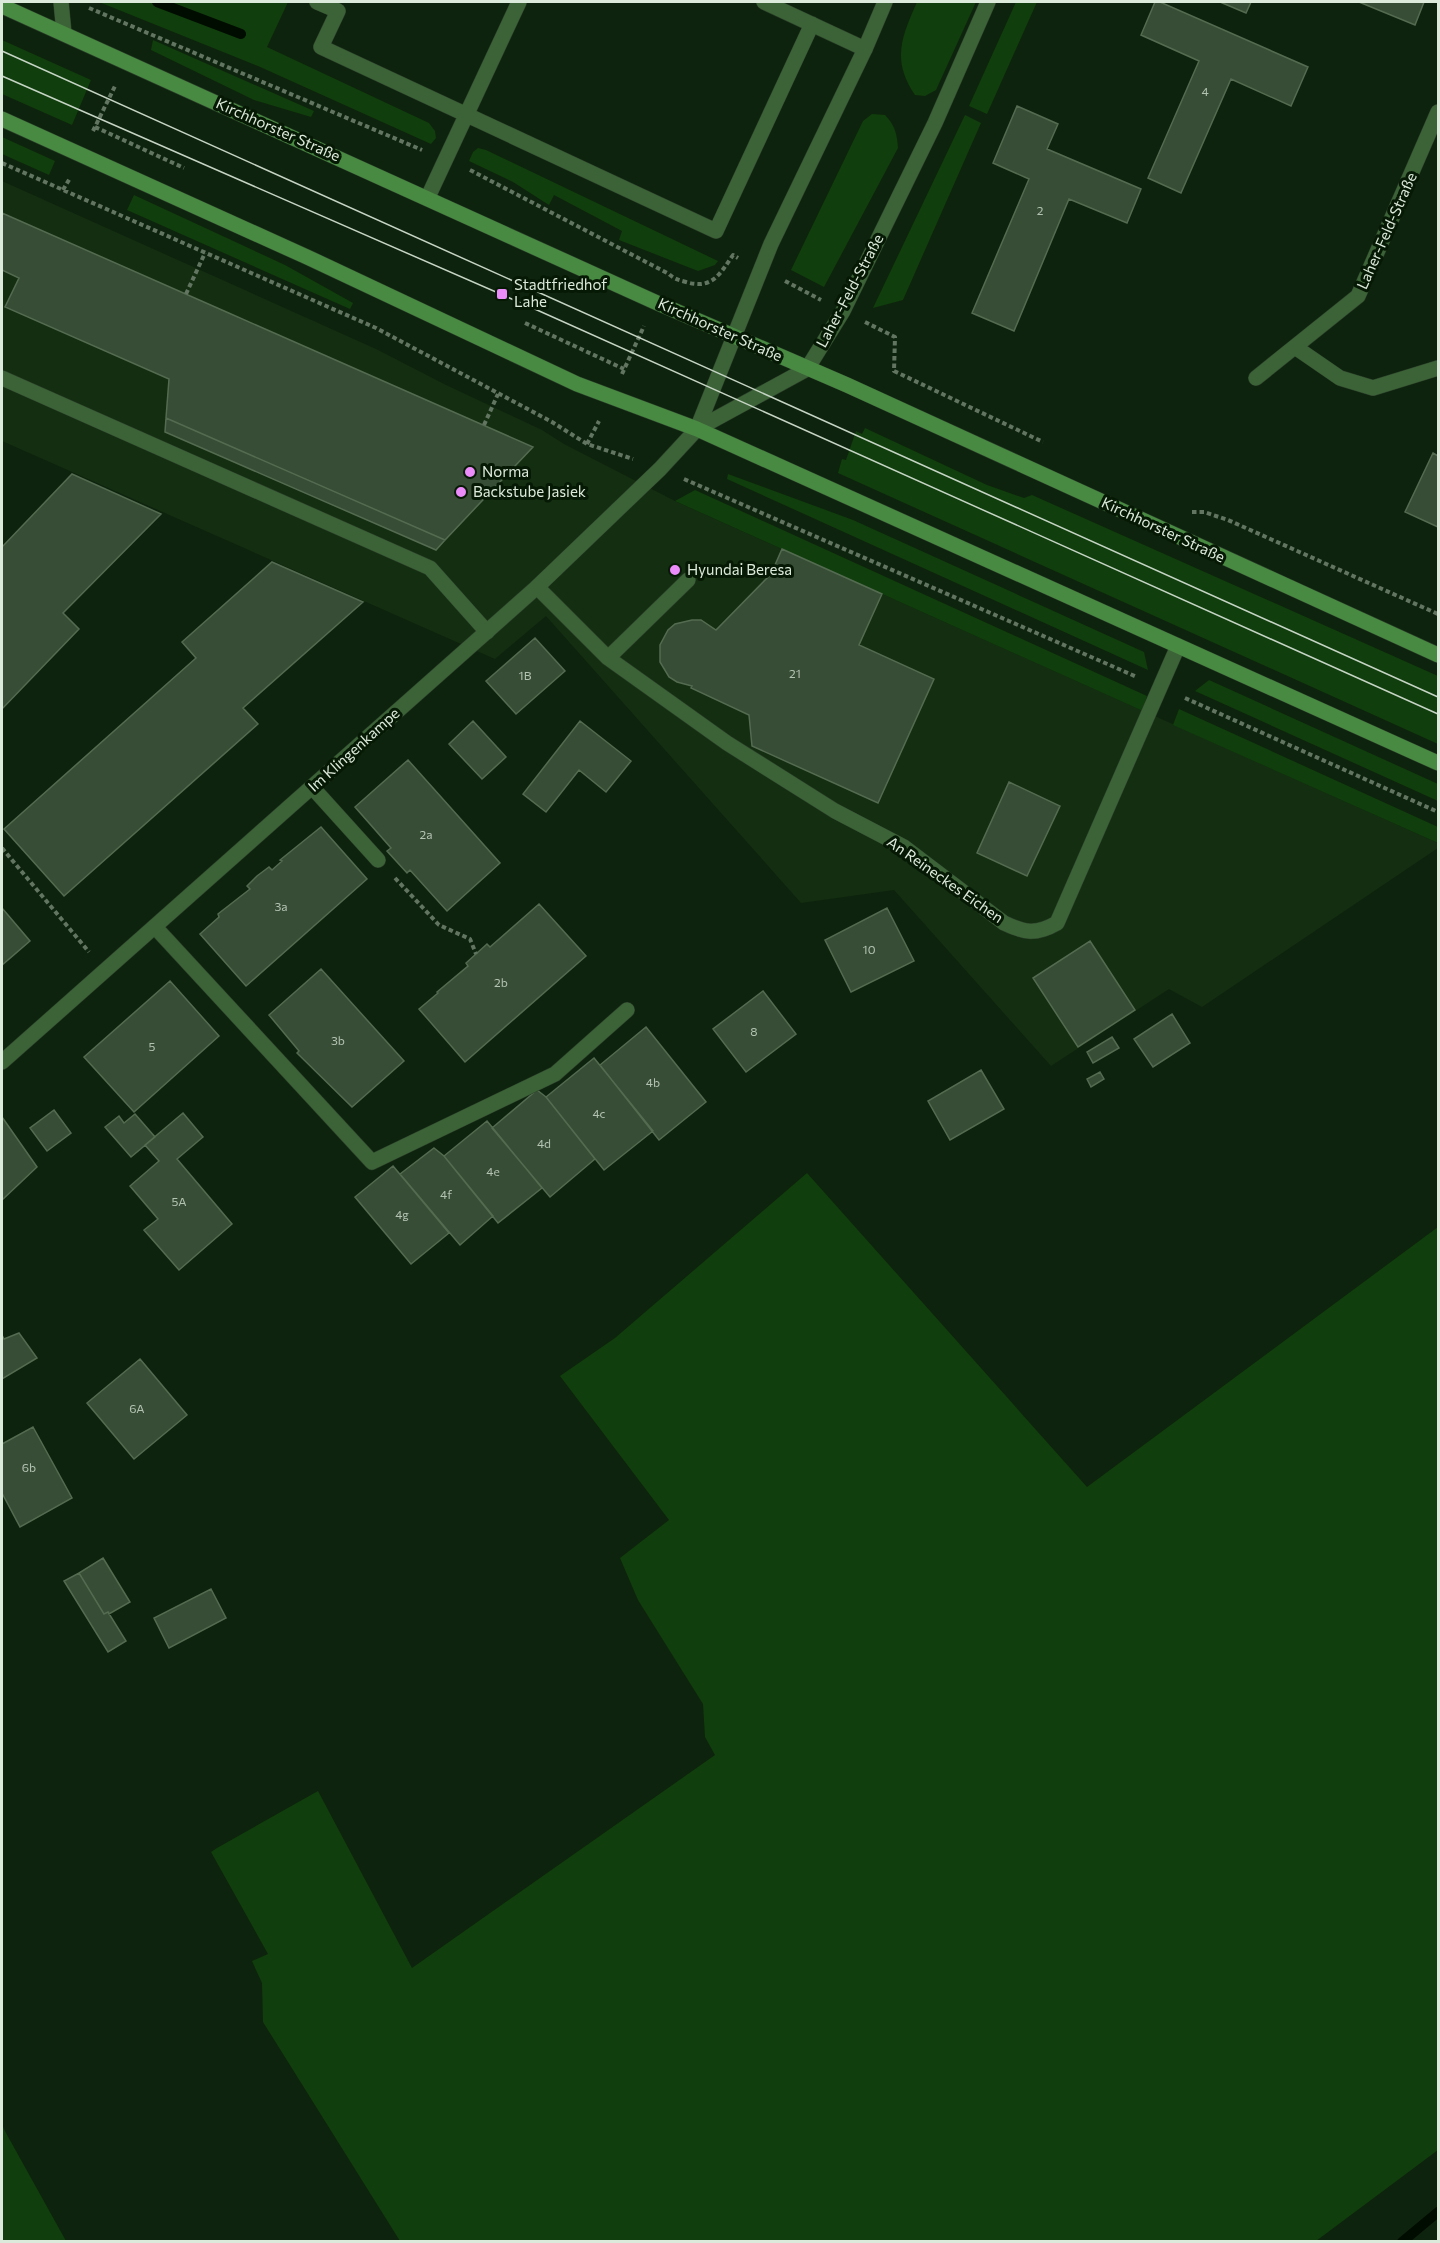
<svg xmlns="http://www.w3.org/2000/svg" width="1440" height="2243" font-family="Commissioner,sans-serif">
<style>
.built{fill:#142e11}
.green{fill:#103e0c}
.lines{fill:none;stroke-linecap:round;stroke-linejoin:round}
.stream{stroke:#000c00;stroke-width:10}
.building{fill:#374d35;stroke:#546b51;stroke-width:1.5}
.service-casing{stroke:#2b3f2a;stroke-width:16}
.minor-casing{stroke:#2b3f2a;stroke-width:16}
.secondary-casing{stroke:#2b3f2a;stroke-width:16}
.path{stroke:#627561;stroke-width:4;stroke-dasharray:4.5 3;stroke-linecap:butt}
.service{stroke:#3c6337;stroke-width:15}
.minor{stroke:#3c6337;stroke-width:15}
.secondary{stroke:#498a43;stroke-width:15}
.tram{stroke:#c5d4c4;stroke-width:1.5}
.poi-dot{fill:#ec8cfb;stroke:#061904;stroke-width:2}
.labels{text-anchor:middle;stroke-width:6;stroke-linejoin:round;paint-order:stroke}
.number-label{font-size:12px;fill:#b3c3b2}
.street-label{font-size:15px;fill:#dceadb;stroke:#061904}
.poi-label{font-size:15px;fill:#dceadb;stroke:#061904;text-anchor:start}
</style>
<rect width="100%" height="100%" fill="#0e230d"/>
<!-- built -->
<path class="built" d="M2,181L376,349L446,385L542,430L564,444L675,501L1438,843V848L1202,1007L1169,989L1051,1066L894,890L801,903L546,616L495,659L2,441Z"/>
<!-- green -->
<path class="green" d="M99,2H288L267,47L429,123L435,131L436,138L431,144L258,66Z
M917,2H976L936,90L925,96L915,95C891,60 902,36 917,2Z
M1016,2H1037L987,114L969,106Z
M2,40L91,80L72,125L2,94Z
M153,40L314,111L311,117L254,100L151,50Z
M872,114L885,115C895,125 897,134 898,148L824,287L791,270L863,121Z
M965,115L981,123L903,300L873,308Z
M2,137L55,161L49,175L2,154Z
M478,148L486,150L718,261L715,265L698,271L619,240L622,231L554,195L549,205L513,182L469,161L473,152Z
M134,195L285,265L353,303L350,309L127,210Z
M865,428L987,485L1024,498L1032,495L1438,676V744L838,473L842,459L846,460L856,431L862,434Z
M728,474L853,520L1144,652L1148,670L727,479Z
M695,490L1147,696L1143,711L675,501Z
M1209,680L1438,784V801L1195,691Z
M1179,709L1438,827V843L1173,725Z
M807,1173L1087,1487L1438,1227V2150L1316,2241H400L263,2022L262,1983L252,1961L268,1954L211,1852L217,1848L318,1791L412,1968L715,1755L705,1737L703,1704L638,1600L620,1558L669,1520L560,1376L615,1338Z
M2,2125L6,2133L66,2241H2Z"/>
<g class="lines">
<!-- stream -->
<path class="stream" d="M157,2L241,34
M1402,2242L1438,2212"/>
</g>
<!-- building -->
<path class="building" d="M1155,2H1160L1308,67L1291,106L1231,79L1181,193L1148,178L1199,61L1141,35Z
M1220,2H1251L1246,13Z
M1359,2H1424L1415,25Z
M1017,106L1058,124L1047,149L1141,189L1127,223L1069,199L1014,331L972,313L1029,179L993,163Z
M2,213L231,314L533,447L445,540L166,418L169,379L5,307L19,278L2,270Z
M166,418L445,540L436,550L165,432Z
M1433,453L1438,456V527L1405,512Z
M72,474L161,514L63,613L79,629L2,709V547Z
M782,549L882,594L859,645L934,679L878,803L752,746L749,715L691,688L692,686L677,682L669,677L660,662V645L668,630L675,624L692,620H701L716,630L771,574Z
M272,562L363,602L243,708L258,724L64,896L4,829L196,658L182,642Z
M535,638L565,671L516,714L486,681Z
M473,721L506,757L482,779L449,744Z
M580,721L631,761L606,792L579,770L546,812L523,794Z
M408,760L500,863L447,911L410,870L407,873L387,851L391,848L355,807Z
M1009,782L1060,806L1027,876L977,853Z
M321,827L367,879L246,986L200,934L219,917L218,914L250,889L247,886L257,876L269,867L272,870L282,861L280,860Z
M539,904L586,956L465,1062L419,1009L438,993L437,992L468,966L466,963L487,944L490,947Z
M2,908L30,941L2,965Z
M887,908L914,961L851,992L825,940Z
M1090,941L1135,1010L1078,1047L1033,978Z
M321,969L404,1061L352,1107L297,1053L299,1051L269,1015Z
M170,981L219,1036L134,1112L84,1057Z
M763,991L796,1034L746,1072L713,1029Z
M1172,1014L1190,1043L1153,1067L1134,1039Z
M646,1027L706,1102L659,1140L600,1065Z
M1112,1037L1119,1048L1093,1063L1087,1052Z
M594,1058L653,1131L604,1170L546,1097Z
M981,1070L1004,1109L950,1140L928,1101Z
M1100,1072L1104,1079L1091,1087L1087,1079Z
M537,1090L546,1097L595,1159L550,1197L492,1128Z
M54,1110L71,1133L47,1151L30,1128Z
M183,1113L203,1137L177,1159L232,1224L179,1270L144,1230L158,1219L130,1186L159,1161L145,1145Z
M135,1114L155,1137L131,1157L105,1127L119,1116L124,1123Z
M2,1117L37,1167L2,1200Z
M487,1121L542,1188L498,1223L444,1156Z
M434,1148L444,1156L493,1216L460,1245L400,1174Z
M393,1166L449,1233L411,1264L355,1197Z
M19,1333L37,1358L2,1379V1335L4,1339Z
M140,1359L187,1415L134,1459L87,1403Z
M33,1427L72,1498L20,1527L2,1493V1444Z
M103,1558L130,1602L109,1614L108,1612L104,1614L79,1573Z
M79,1573L104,1614L108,1612L126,1641L108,1652L64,1581Z
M211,1589L226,1618L169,1648L154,1618Z"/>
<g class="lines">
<defs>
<path id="service" d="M61,2L64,33
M317,2L338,11L321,47L716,231L812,24
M764,2L865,49
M428,197L519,2
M1295,347L1340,378L1373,388L1438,368
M2,378L430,568L487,632
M1256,378L1358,296L1438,112
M537,587L608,658L727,743L835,811L904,847L1004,923C1025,933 1036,935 1057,923L1178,646
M608,658L688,580
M312,787L378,860
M155,927L372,1162L555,1074L627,1010"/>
<path id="minor" d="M697,429L771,244L865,49L885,2
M2,1062L537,587L660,469L697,429L807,369L843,311L935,123L988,2"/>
<path id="secondary" d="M2,6L655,302L847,385L1438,655
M2,119L307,257L577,384L697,429L1438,763"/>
</defs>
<!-- service casing -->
<use href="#service" class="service-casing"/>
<!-- minor casing -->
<use href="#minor" class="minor-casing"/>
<!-- secondary casing -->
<use href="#secondary" class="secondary-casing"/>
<!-- path -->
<path class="path" d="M89,8L422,150
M95,127L184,168
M93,131L115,86
M2,163L376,328L552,422L587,444L633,459
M470,170L669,274C674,279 679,280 686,282C712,290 720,274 733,255L738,258
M63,190L70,178
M785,281L821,300
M186,294L205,253
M865,322L895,337L894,371L1043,442
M525,323L624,369
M622,374L644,326
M484,425L498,394
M587,444L599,421
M684,479L1137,677
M1192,512H1204L1228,520L1438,614
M1185,698L1438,812
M2,848L89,952
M395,878L439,925L470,939L476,954"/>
<!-- service -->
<use href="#service" class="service"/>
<!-- minor -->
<use href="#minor" class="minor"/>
<!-- secondary -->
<use href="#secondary" class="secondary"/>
<!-- tram -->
<path class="tram" d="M2,51L1438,697
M2,76L537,310L1438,714"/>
</g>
<!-- markers -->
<g class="poi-dot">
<rect x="496" y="288" width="12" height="12" rx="3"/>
<circle cx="470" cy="472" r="6"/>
<circle cx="461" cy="492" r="6"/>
<circle cx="675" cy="570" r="6"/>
</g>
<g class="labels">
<!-- number labels -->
<g class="number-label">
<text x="1205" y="96">4</text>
<text x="1040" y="215">2</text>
<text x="795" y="678">21</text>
<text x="525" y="680">1B</text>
<text x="426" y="839">2a</text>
<text x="281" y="911">3a</text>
<text x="869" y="954">10</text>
<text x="501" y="987">2b</text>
<text x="754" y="1036">8</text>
<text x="338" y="1045">3b</text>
<text x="152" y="1051">5</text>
<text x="653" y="1087">4b</text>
<text x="599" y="1118">4c</text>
<text x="544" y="1148">4d</text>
<text x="493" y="1176">4e</text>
<text x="446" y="1199">4f</text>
<text x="179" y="1206">5A</text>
<text x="402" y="1219">4g</text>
<text x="137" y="1413">6A</text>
<text x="29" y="1472">6b</text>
</g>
<!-- street labels -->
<g class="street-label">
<text transform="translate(278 130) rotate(24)" y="5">Kirchhorster Straße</text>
<text transform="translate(1387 231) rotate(-66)" y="5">Laher-Feld-Straße</text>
<text transform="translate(850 291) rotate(-62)" y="5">Laher-Feld-Straße</text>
<text transform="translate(720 330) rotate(24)" y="5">Kirchhorster Straße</text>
<text transform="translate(1163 530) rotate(25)" y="5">Kirchhorster Straße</text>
<text transform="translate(354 750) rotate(-42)" y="5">Im Klingenkampe</text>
<text transform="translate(945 880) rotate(35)" y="5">An Reineckes Eichen</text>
</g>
<!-- poi labels -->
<g class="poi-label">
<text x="514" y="290">Stadtfriedhof<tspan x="514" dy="17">Lahe</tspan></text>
<text x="482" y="477">Norma</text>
<text x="473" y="497">Backstube Jasiek</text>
<text x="687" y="575">Hyundai Beresa</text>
</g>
</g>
<!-- border -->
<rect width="1440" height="2243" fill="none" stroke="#dceadb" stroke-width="6"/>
</svg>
